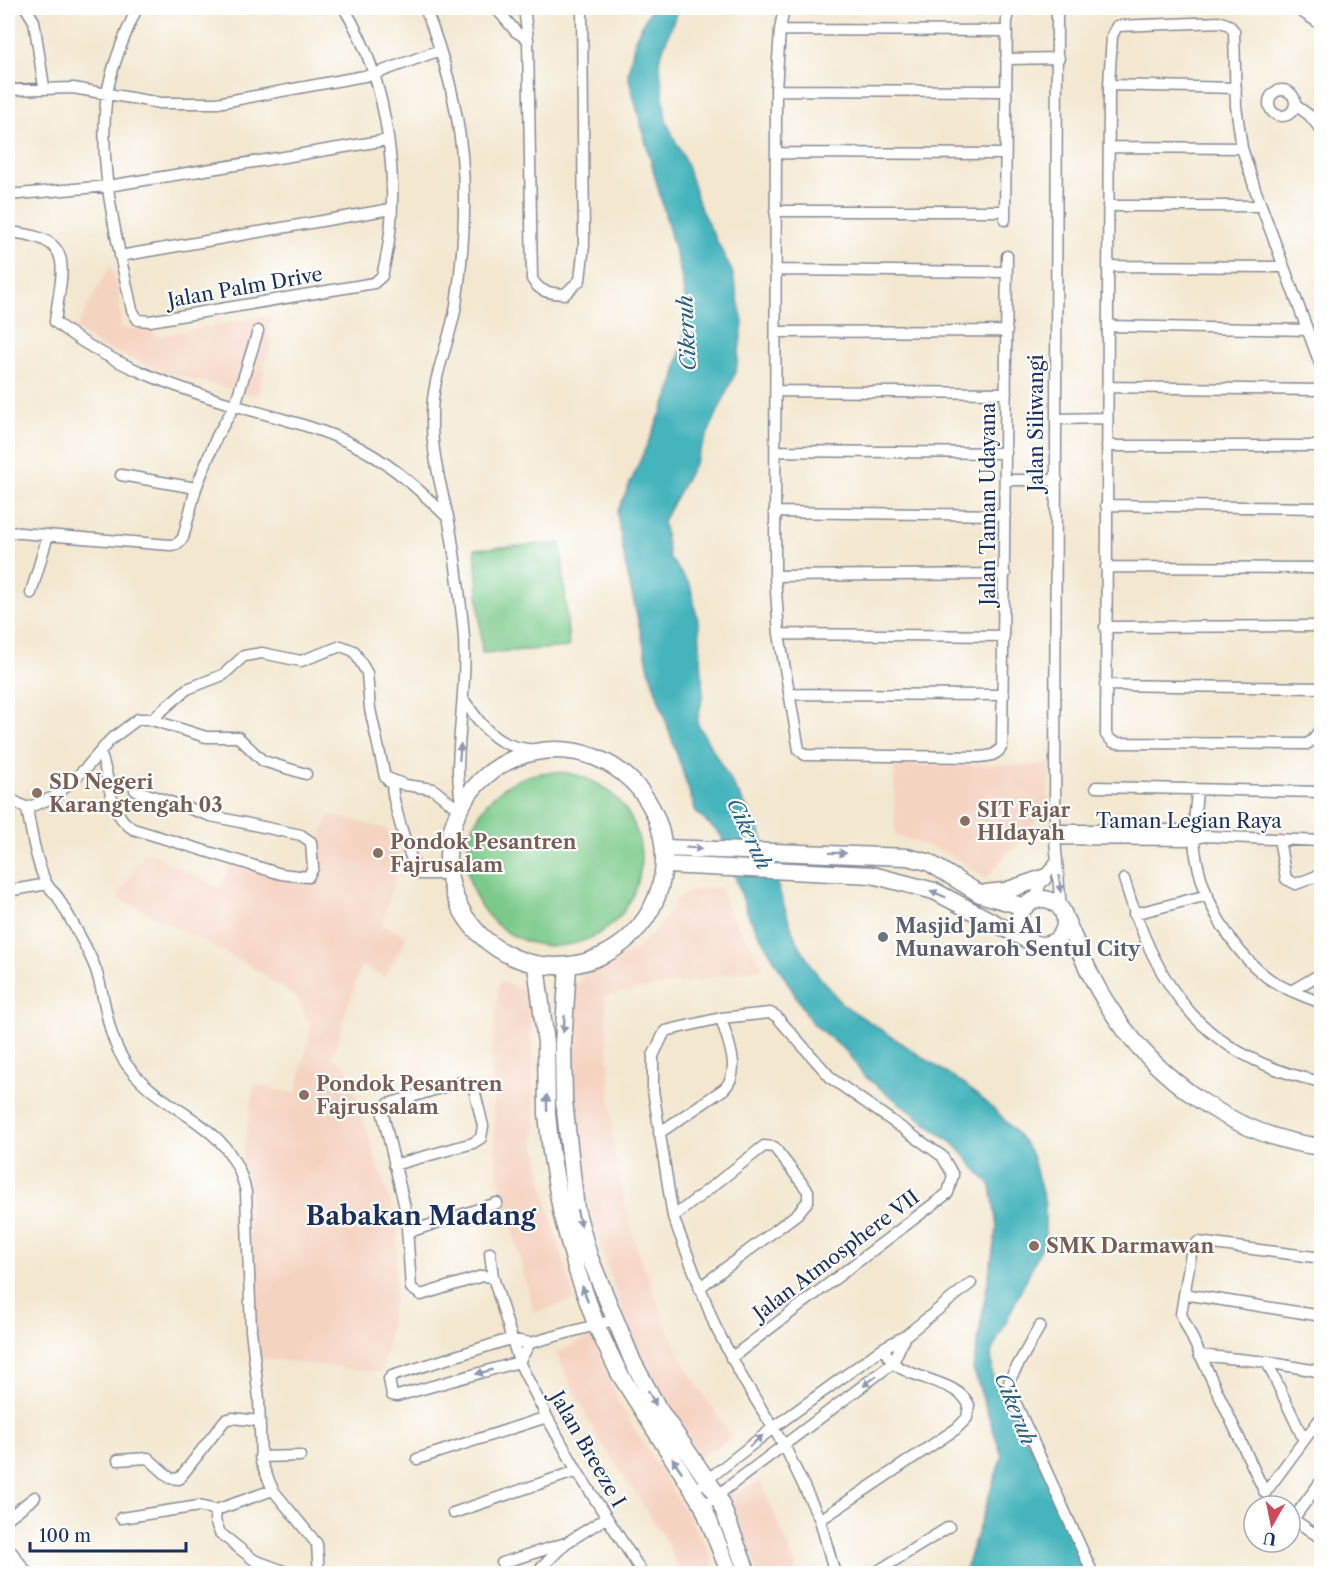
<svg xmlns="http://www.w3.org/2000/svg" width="1329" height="1581" font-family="'Libre Caslon Text',serif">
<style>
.built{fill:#f5d3c1}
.green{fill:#7bca8a;stroke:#4b7c74;stroke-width:1.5}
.water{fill:#45b4bc;stroke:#30728d;stroke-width:1.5}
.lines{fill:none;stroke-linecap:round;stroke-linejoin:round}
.minor-casing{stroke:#878b96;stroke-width:13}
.primary-casing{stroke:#878b96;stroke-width:19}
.minor{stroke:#fff;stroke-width:10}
.primary{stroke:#fff;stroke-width:16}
.oneway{fill:#8d97ae}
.education-dot{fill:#8d6e63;stroke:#fff;stroke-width:2}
.worship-dot{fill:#6b7280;stroke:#fff;stroke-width:2}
.labels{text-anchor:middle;stroke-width:4.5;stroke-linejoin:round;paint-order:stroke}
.street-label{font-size:20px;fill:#1b2f5e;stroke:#fff}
.education-label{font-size:20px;font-weight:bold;fill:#785e54;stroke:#fff;text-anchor:start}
.worship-label{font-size:20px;font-weight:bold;fill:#5b616d;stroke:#fff;text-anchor:start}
.water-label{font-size:21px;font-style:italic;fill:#2a5e7f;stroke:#fff}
.district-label{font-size:26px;font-weight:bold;fill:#1b2f5e;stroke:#fff}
</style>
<rect width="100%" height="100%" fill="#fff"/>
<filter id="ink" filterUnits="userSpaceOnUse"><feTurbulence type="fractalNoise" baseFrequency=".0167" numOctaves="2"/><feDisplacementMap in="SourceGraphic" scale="12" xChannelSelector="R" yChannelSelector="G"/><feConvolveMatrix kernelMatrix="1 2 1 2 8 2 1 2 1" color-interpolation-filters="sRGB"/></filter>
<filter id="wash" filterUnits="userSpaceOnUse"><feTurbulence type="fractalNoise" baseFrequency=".008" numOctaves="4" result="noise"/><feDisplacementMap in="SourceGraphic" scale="24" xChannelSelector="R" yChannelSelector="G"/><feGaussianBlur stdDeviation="1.35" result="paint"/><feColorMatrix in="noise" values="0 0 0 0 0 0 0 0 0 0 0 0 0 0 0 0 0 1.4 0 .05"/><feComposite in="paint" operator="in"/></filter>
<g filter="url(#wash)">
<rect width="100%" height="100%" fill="#f3e7cf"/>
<!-- built -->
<path class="built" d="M111,263L120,298L121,328L148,329L158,336L270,315V350L257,396L164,372L99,346L76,329Z
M894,765H1049L1048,807L986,878L943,851L895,835Z
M330,815L387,829L401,853L382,925L407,936L385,977L361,966L332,1058L346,1065L398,1227L395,1291L383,1373L253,1357L248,1183L242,1162L254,1084L296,1094L311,1029L298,999L251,966L118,898L144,850L220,888L236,852L302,879Z
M721,887L728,909L764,968L605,996L614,1154L635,1243L668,1330L694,1380L732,1438L699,1458L631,1336L602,1251L581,1182L571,1111L570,1036L575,988L587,971L608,965L636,949L659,926L675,901L689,891Z
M499,981L521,989L530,1001L535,1143L548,1206L575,1300L534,1313L496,1166L491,1060Z
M592,1336L620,1405L706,1546L718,1573H679L665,1538L595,1433L556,1353Z
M761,1482L794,1561L796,1573H758L727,1495Z"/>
<!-- green -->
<path class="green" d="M561,543L569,647L482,653L475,549Z
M467 859a87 87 0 1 1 174 0a87 87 0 1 1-174 0Z"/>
<!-- water -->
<path class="water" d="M651,8H684L676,14L659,60L666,121L686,163L701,210L732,271L743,323L736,371L694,464L663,521L669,557L690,585L699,626L703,694L697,723L759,829L793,933L813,969L842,1004L965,1085L999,1114L1024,1142L1032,1155L1045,1204V1240L991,1353L993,1379L1067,1512L1093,1573H964L1002,1456L973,1369L997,1227L991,1186L957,1147L863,1075L847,1052L811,1022L749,917L721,835L696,812L650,673L626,567L617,513L672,388L688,317L681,274L628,75L635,39Z"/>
</g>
<g filter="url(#ink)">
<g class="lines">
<defs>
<path id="minor" d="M26,8L34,21L44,87
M137,8C125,34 112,64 107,94C97,166 117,240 132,310L138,320L150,321L374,283L382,276C404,192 389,81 344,8
M425,8C466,110 472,196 456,305C450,342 432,377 432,415C431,450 440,483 448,517C455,552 459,589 463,625C468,673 459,722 458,769C458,781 460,794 461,805
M496,8L516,32L528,39
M524,8L528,39L532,279C540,293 550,293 565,294L580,280L584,245L582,8
M784,8L780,30L776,90L775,576L779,634L799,750L805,755L978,757C989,756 997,756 1002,746L1007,256
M1057,8L1055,839L1061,909
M1296,8L1322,25
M780,30L1007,31
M1006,59L1059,58
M1109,85L1236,88
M8,90L73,88L160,103H217L375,74L440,50
M776,90L1006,91
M1269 103a13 13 0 1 1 26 0a13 13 0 1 1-26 0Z
M1295,105L1309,115L1322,131
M1109,147L1242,148
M776,153L1005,154
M8,195L108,186L387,140
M1108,206H1261
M775,211H1005
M1005,220L1007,8
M8,232C78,238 62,266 55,322C106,363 174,387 237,406C273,417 311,425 346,441C386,459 417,487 448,518
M120,256L391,209
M1108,266L1284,267
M775,270L1007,272
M1108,326L1307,330
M776,332L1007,331
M1322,369L1255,189L1242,148L1236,106L1234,31L1229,25L1221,22L1117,26L1112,36L1109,85L1106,735L1113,742L1119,743L1307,744L1314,739L1322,725
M1107,387L1322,390
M777,391L1006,393
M1056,419L1107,418
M1107,446H1322
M776,451L1006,453
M121,475L196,488
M1005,480H1057
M1106,505L1322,508
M774,512L1005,515
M8,532L170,545L177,544L183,538L196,488L217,436L235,405L258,331
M1106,567L1322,568
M775,576L1005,574
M31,593L48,535
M1105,627L1322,626
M779,634L1004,636
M1105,685L1322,688
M789,694L1004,695
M463,699C486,731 497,749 539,750
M151,720L187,689L223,675L244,656L262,653L301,661L341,646L354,651L367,673L370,709L385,777L392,785C393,804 409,858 419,874H448
M100,753C112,780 106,812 133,829L281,874L308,877L313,868L311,842L301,835L211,816L135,790
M385,777L405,785L433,789L458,809
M1096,787L1322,792
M1197,790C1196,806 1193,824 1194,840C1198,891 1227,947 1268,978C1284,989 1303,996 1322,1003
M8,798L27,808
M27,808C31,831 36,861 46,883C50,890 57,894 60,901C73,924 87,946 96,970C107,1003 106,1036 127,1065C166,1117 230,1119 246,1192L251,1330L259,1399L261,1462L273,1490L317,1544L319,1574
M27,808L54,797L86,768L110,740L138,719H149L206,737H238L263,761L306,774
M1056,830H1195L1200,834
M1055,839L1194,840L1203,836L1322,841
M1279,839L1286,879L1296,884L1322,874
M1124,879C1157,989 1203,1058 1322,1082
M8,891L47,884
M1034,901L1043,878L1057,860
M1134,914L1208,895
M1291,991L1322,973
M659,1133L724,1089C743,1071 727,1040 721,1018
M394,1165L473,1143L481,1138L483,1126L473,1085L457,1083L388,1104L382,1110L406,1212L411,1288L421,1295L482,1276L493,1277L519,1362L547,1417L577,1471L643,1574
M673,1217L764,1146L774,1147L808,1191V1201L797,1214L699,1288
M409,1232L497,1203
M490,1253L493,1277
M1322,1258L1198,1242L1192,1248L1181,1314L1265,1493L1322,1416
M1184,1294L1322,1316
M1040,1326L1010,1379L1008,1386L1093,1574
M530,1343L519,1362L397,1396L392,1395L389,1379L392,1376L510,1339L530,1343L614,1320
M1199,1355L1267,1362L1322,1372
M731,1358L948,1193L953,1175L942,1156L832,1079L776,1016L770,1013L721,1018L665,1031L653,1056V1090L673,1217L715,1326L743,1379L785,1447L820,1520L835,1574
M1267,1362L1304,1440
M260,1457L300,1456
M417,1459L547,1417
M118,1460L148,1458L170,1478L179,1479L225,1420L232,1418L259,1421
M1322,1480L1293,1519L1322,1539
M702,1484L773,1428L883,1348L905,1336L971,1283
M703,1506L893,1363L905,1336
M216,1510L273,1490
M453,1513L577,1471
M8,1518L35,1497
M121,1518L199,1506L216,1510L215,1521L220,1533L254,1560L292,1574
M820,1520L956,1429L967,1418L969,1405C958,1381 915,1380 894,1364C890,1360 886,1353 883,1348
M8,1547L28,1574
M502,1563L566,1543L606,1518
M535,1574L565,1544
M873,1574L949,1527"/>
<path id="primary" d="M448 858a108 108 0 1 1 216 0a108 108 0 1 1-216 0Z
M665,848L907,857L928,862L980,894L1025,907
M666,865L872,875L934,891L1027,940
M986,893L1005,891L1043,878
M1019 922a23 23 0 1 1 46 0a23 23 0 1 1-46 0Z
M1066,920C1079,949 1091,980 1109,1007C1155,1079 1235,1137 1322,1147
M536,965L546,1043L547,1114L551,1152L562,1216L577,1271L597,1327L619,1373L703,1506L730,1574
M568,966L563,1044L564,1101L576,1209L589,1256L633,1362L658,1408L718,1496L748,1574"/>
</defs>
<!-- minor casing -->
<use href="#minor" class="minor-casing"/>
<!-- primary casing -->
<use href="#primary" class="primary-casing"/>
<!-- minor -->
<use href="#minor" class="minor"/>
<!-- primary -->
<use href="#primary" class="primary"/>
</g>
<!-- one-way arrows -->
<defs><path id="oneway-solid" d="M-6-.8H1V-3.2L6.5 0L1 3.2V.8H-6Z" transform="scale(1.5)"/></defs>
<g class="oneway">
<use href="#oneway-solid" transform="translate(460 752) rotate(-85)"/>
<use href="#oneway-solid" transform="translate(694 848) rotate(4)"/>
<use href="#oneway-solid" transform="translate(838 853) rotate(1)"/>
<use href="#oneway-solid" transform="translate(1060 884) rotate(85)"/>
<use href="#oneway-solid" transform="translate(938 894) rotate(-157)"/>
<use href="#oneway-solid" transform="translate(564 1024) rotate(95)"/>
<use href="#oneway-solid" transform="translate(547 1103) rotate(-91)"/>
<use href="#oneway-solid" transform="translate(579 1218) rotate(76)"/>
<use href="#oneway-solid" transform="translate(585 1294) rotate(-110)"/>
<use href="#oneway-solid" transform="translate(484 1372) rotate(165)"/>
<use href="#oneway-solid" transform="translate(870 1381) rotate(142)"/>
<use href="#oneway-solid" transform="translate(652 1398) rotate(62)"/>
<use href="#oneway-solid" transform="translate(756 1441) rotate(-39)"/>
<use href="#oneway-solid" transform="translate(677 1465) rotate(-124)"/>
</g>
</g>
<!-- markers -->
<g class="education-dot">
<circle cx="37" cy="793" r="6"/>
<circle cx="965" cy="821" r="6"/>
<circle cx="378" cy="853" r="6"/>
<circle cx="304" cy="1095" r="6"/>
<circle cx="1034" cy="1246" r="6"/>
</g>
<circle class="worship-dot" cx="883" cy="937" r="6"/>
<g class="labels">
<!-- street labels -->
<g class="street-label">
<text transform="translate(245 287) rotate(-10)" y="7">Jalan Palm Drive</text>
<text transform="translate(1036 423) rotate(-90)" y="7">Jalan Siliwangi</text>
<text transform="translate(988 504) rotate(-90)" y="7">Jalan Taman Udayana</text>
<text x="1189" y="828">Taman Legian Raya</text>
<text transform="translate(836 1255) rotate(-37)" y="7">Jalan Atmosphere VII</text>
<text transform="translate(588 1449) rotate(60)" y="7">Jalan Breeze I</text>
</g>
<!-- education labels -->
<g class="education-label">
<text x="49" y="789">SD Negeri<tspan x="49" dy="23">Karangtengah 03</tspan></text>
<text x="977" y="817">SIT Fajar<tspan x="977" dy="23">HIdayah</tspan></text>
<text x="390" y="849">Pondok Pesantren<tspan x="390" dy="23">Fajrusalam</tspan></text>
<text x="316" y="1091">Pondok Pesantren<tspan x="316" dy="23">Fajrussalam</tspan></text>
<text x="1046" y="1253">SMK Darmawan</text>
</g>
<!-- worship labels -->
<g class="worship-label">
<text x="895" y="933">Masjid Jami Al<tspan x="895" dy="23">Munawaroh Sentul City</tspan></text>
</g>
<!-- water labels -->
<g class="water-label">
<text transform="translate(687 333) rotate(-93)" y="7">Cikeruh</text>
<text transform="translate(749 834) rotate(65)" y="7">Cikeruh</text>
<text transform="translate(1015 1409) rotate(68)" y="7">Cikeruh</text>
</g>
<!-- district labels -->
<g class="district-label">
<text x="421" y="1225">Babakan Madang</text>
</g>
</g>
<!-- margin -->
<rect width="1329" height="1581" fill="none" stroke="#fff" stroke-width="30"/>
<!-- north arrow -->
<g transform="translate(1272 1524) rotate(189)"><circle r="28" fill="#ffffff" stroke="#a4acbf" stroke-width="1.5"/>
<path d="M0-4.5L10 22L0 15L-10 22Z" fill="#d1495b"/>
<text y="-9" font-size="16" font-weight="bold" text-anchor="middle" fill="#1b2f5e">U</text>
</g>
<!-- scale -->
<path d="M30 1542v9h156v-9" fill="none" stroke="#1b2f5e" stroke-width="3"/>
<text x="39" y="1542" font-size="18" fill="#1b2f5e" stroke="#ffffff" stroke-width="4.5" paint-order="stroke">100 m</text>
</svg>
